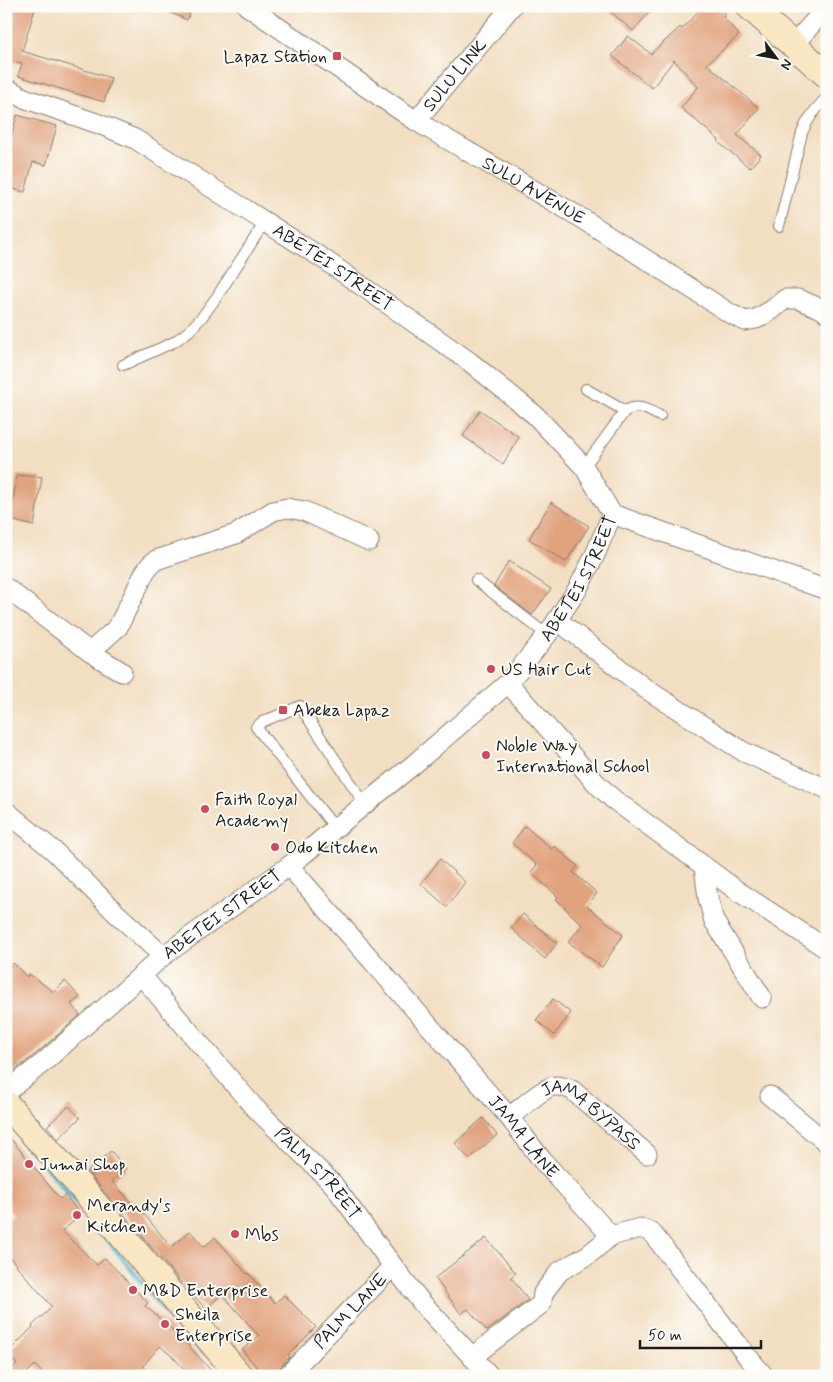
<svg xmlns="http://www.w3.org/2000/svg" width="833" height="1382" font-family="Mynerve,sans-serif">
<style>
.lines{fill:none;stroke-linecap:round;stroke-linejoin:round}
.stream{stroke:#51b4cf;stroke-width:5}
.building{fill:#e1a27e}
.lane-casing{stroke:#877d6e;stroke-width:12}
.street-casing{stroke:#877d6e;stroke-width:21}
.secondary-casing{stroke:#877d6e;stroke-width:28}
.lane{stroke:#fff;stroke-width:10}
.street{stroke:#fff;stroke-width:19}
.secondary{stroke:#fae7c3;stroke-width:26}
.poi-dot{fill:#d1495b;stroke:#fdfcf7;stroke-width:2}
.labels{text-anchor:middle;stroke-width:4;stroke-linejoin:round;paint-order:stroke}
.poi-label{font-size:18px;fill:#1c1c1c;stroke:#fdfcf7;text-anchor:start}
.street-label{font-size:18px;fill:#1c1c1c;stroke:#fdfcf7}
</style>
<rect width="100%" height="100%" fill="#fdfcf7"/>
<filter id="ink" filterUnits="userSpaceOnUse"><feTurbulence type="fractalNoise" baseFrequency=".02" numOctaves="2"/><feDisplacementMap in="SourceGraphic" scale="10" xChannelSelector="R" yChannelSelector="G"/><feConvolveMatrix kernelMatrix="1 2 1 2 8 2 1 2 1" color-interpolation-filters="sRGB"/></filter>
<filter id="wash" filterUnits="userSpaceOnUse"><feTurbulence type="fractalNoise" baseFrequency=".0096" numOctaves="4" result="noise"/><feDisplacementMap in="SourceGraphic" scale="20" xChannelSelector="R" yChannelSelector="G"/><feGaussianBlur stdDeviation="1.12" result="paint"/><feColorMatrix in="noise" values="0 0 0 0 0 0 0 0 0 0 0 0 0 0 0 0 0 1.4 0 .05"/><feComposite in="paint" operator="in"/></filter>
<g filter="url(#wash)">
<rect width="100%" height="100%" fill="#f2dec1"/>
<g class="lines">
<!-- stream -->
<path class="stream" d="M45,1166L101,1231L161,1307L203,1352"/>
</g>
<g id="blocks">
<!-- building -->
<path class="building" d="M10,6H36L22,51L111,78L104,102L18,76L22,63L8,62L6,54V19Z
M155,6H193L187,20Z
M604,6H655L633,31Z
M703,6H718L726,14L723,17L739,35L707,64L759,108L737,135L761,155L750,168L718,142L719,140L681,108L698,87L674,60L652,88L612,56L628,36L651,54L680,27L682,29Z
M17,115L57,126L46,165L33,162L25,192L6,187V156Z
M480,410L519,437L503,464L463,436Z
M17,475L42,477L34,526L10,520Z
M551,502L589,526L566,562L529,539Z
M509,561L551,589L532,615L494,586Z
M525,826L552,849L554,846L578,866L573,872L597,893L587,906L623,935L602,967L568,942L582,925L556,899L558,897L531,872L537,865L512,843Z
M440,859L465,882L447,907L421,884Z
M523,914L557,943L545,959L511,928Z
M13,963L27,977L29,974L54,992L65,981L80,997L71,1004L80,1015L37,1053L6,1077V970Z
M553,999L571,1013L554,1035L536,1020Z
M69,1106L80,1118L58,1139L47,1126Z
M483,1118L497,1135L469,1159L455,1143Z
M6,1133L60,1199L65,1195L81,1215L62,1231L97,1265L105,1258L148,1303L145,1306L173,1330L172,1331L188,1345L216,1376H191L174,1358L160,1346L143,1366L153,1376H45L35,1365L24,1376H6L17,1364L6,1354L33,1327L32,1326L52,1307L6,1253V1221L14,1215L6,1206Z
M111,1151L126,1169L112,1181L137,1209L139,1208L171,1247L190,1231L204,1247L215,1237L247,1274L248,1273L275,1303L284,1295L316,1327L288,1355L290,1357L279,1368L276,1376H265L242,1350L259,1336L222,1294L206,1309L181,1282L87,1171Z
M486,1238L516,1273L511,1277L528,1300L487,1331L468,1309L461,1314L435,1278Z"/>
</g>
</g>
<g filter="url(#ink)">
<use href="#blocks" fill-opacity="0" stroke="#877d6e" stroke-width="1"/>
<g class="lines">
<defs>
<path id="lane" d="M779,226L802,133C807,119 816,109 827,97
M123,365L174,342L189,331L202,317L216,298L265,222
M586,389L625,411
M584,467L625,411C639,403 647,410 660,416
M476,580L547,635
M335,828L256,727L262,722L300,706L364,803"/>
<g id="street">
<path id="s1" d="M247,6L416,121L583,219L731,314L745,321L756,319L772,310L785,299H798L822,309L827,313"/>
<path d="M793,45L827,7"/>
<path id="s2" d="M6,88L24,98L99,124L135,139L325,260L470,362L535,415L584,467L612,514"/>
<path id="s3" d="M416,121L512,6"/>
<path d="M612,514L827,590"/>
<path d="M6,588L90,652L122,672"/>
<path d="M557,620L646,689L744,752L827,789"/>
<path d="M90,652L118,627L145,572L150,565L156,560L236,534L273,511L287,508L304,511L369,541"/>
<path d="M508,683L597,784L613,799L739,892L827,949"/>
<path d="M6,811L54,851L116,913L163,956"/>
<path id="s4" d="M289,866L509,1117L542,1160L611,1236"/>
<path d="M704,867L708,898L714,921L762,998"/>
<path id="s5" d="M141,975L253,1106L333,1184L393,1266L422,1303L490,1376"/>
<path id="s6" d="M6,1092L44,1062L163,956L289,866L413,765L508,683L547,635L577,590L595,555L612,514"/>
<path d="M770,1096L827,1143"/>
<path id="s7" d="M509,1117C519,1110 546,1085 556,1086C562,1086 567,1088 572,1090L647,1154"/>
<path d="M472,1357L540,1305L542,1302L543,1293L560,1271L588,1255L611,1236L640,1228L651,1232L659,1242L747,1356L764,1376"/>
<path id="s8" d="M287,1376L393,1266"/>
</g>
<path id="secondary" d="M749,6L827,75
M6,1104L76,1181L240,1376"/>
</defs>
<!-- lane casing -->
<use href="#lane" class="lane-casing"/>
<!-- street casing -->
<use href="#street" class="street-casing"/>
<!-- secondary casing -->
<use href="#secondary" class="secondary-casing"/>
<!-- lane -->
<use href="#lane" class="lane"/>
<!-- street -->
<use href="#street" class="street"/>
<!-- secondary -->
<use href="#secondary" class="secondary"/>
</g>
</g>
<!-- markers -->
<g class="poi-dot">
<rect x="332" y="51" width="10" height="10" rx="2.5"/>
<circle cx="491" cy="669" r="5"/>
<rect x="278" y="705" width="10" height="10" rx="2.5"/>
<circle cx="486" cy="755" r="5"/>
<circle cx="205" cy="809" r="5"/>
<circle cx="275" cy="847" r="5"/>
<circle cx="29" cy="1164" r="5"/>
<circle cx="77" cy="1215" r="5"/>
<circle cx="235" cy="1234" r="5"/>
<circle cx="133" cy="1290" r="5"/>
<circle cx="165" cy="1324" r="5"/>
</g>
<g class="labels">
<!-- poi labels -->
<g class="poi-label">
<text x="327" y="62" text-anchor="end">Lapaz Station</text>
<text x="501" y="675">US Hair Cut</text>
<text x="293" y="716">Abeka Lapaz</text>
<text x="496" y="751">Noble Way<tspan x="496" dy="21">International School</tspan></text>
<text x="215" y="805">Faith Royal<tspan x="215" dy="21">Academy</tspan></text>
<text x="285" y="853">Odo Kitchen</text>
<text x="39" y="1170">Jumai Shop</text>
<text x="87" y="1211">Merandy's<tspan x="87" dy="21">Kitchen</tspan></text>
<text x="245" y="1240">Mbs</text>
<text x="143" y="1296">M&amp;D Enterprise</text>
<text x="175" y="1320">Sheila<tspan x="175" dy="21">Enterprise</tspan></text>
</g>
<!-- street labels -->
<g class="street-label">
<text dy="6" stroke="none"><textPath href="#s3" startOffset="60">SULU LINK</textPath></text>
<text dy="6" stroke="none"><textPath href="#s1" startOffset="341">SULU AVENUE</textPath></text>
<text dy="6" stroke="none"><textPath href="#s2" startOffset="375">ABETEI STREET</textPath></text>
<text dy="6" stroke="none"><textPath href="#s6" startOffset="775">ABETEI STREET</textPath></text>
<text dy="6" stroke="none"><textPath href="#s6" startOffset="280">ABETEI STREET</textPath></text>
<text dy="6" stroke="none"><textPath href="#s7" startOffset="101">JAMA BYPASS</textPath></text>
<text dy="6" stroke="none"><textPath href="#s4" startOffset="358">JAMA LANE</textPath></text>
<text dy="6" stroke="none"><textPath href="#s5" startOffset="266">PALM STREET</textPath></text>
<text dy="6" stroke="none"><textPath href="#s8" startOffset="91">PALM LANE</textPath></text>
</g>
</g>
<!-- margin -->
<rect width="833" height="1382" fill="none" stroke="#fdfcf7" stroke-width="25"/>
<!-- north arrow -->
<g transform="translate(776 58) rotate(122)" stroke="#fdfcf7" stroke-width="4" paint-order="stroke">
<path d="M0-4L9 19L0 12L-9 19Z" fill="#1c1c1c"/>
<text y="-8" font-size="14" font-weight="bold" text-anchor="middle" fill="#1c1c1c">N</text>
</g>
<!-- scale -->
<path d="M640 1340v8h121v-8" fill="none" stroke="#1c1c1c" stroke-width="2.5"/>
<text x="648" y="1340" font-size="15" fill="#1c1c1c" stroke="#fdfcf7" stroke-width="4" paint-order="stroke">50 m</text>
</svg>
